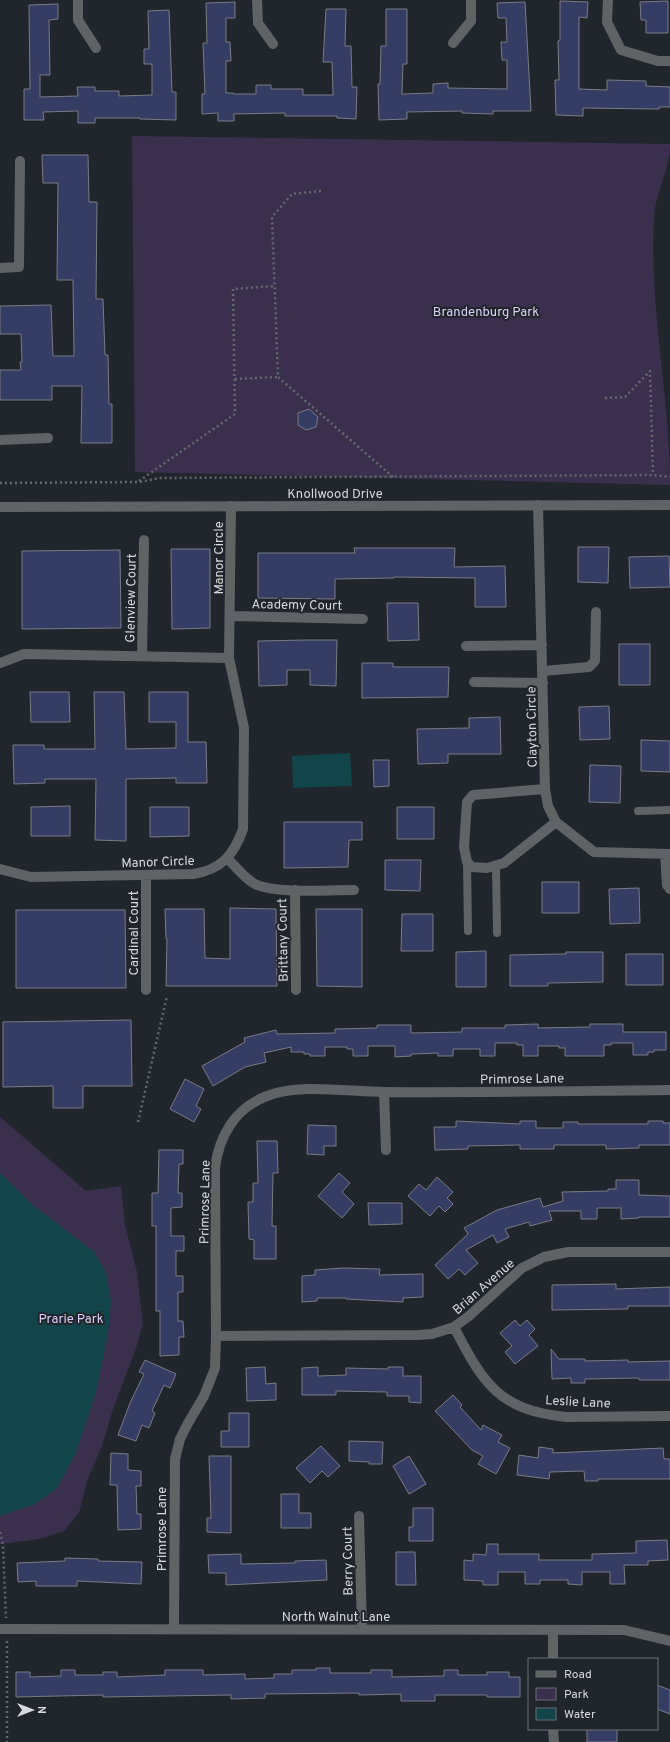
<svg xmlns="http://www.w3.org/2000/svg" width="670" height="1742" font-family="Overpass,sans-serif">
<style>
.green{fill:#3a304e}
.water{fill:#114549}
.building{fill:#363d64;stroke:#797b84}
.lines{fill:none;stroke-linecap:round;stroke-linejoin:round}
.path{stroke:#64686d;stroke-width:2.5;stroke-dasharray:2 3;stroke-linecap:butt}
.service{stroke:#5f6365;stroke-width:8}
.minor{stroke:#5f6365;stroke-width:10}
.tertiary{stroke:#5f6365;stroke-width:10}
.labels{text-anchor:middle;stroke-width:4;stroke-linejoin:round;paint-order:stroke}
.park-label{font-size:13px;fill:#dccff8;stroke:#21262c}
.street-label{font-size:13px;fill:#d6d9dd;stroke:#21262c}
</style>
<rect width="100%" height="100%" fill="#21262c"/>
<!-- green -->
<path class="green" d="M132,136L670,144C670,169 655,194 654,218C649,308 670,396 670,485L135,472Z
M0,1117L86,1191L121,1186L125,1225L137,1272L143,1324L135,1351L113,1409L102,1446L87,1481L79,1513L64,1531L40,1539L0,1544Z"/>
<!-- water -->
<path class="water" d="M350,753L352,786L293,788L292,756Z
M0,1173L34,1206L94,1252L106,1273L111,1301L108,1333L96,1392L75,1455L57,1488L35,1504L0,1516Z"/>
<!-- building -->
<path class="building" d="M560,1L588,2L587,18L579,17V89L607,90V80L646,81V86L670,87V107H659V109L583,108V116L556,115L555,80H559L558,41L560,40Z
M668,1V33H646V20H641L640,2Z
M235,2V18H226V42H230L231,61H226V93H233L234,94H256V85H271V89H303V95H333L332,62H323L326,9H346L345,46H351L352,87H357L356,119L337,118V116H285V113L234,114V121H218V113L202,114V94H205L203,43H207L206,3Z
M525,2L531,111H493V114L462,113V111L407,112V119L379,120L378,84H380L381,46H386V9H407V64H403L402,94L433,93V84L448,83V88L507,89V60H502L501,42H507L506,18H498L497,3Z
M58,4V19L49,20L50,75H40V97L78,96L77,87H95V91H119V96L152,95V64H144V49H149L148,11L169,10L172,92H176V120L140,119V118H95V123H78V111L43,112L44,120H24V89H30L29,5Z
M42,155H88L89,202H97L96,299H103L105,355H108L109,404H112V443H81L82,386H52V400H0V370H21L20,362H22L21,334H0V306L51,305L53,356H74L73,280H57L58,183H43Z
M309,409L318,417L316,427L306,430L298,425V413Z
M578,547H609L608,583L578,582Z
M354,548H455L454,567L505,566L506,607H475V578L394,577V578L335,579V599L258,598V553H355Z
M171,549H210V628L172,629Z
M120,550L121,628L22,629V551Z
M669,556L670,587L630,588L629,557Z
M387,603H418L419,640L388,641Z
M306,640H337L336,686L310,685V670H287V685L259,686L258,641Z
M619,644H650V685H619Z
M362,663H393V667H449L448,697L362,698Z
M30,692H69L70,722H31Z
M94,692H124L126,749L176,748V722H149V692H188V742H206L207,783H176V778L126,779V841L95,840L96,779H45V783L14,784L13,745H44V749H95Z
M609,706L610,739L580,740L579,707Z
M500,717L501,754H448V763L418,764L417,729L469,728V718Z
M641,740L670,741V772L641,771Z
M373,760H389V786L374,787Z
M590,765L621,766L620,803L589,802Z
M70,806V836H31V807Z
M150,807H189V836L150,837Z
M397,807H434V839H397Z
M284,822H362V840H349L348,867L284,868Z
M385,860H421L420,891L385,890Z
M542,882H579V913H542Z
M639,888L640,923L610,924L609,889Z
M230,908L276,909L277,986H166L167,939H166L165,909H204L205,958L230,959Z
M316,909H362V987L317,986Z
M16,910H125L126,988H16Z
M402,914H433V951H401Z
M486,951V987H456V952Z
M566,952H603V982L548,983V986H510V955L566,954Z
M626,954H663V985H626Z
M131,1020L132,1086H83V1108H53V1086L3,1087V1022Z
M538,1024V1028L590,1027V1024H623V1032H666V1050H654V1052H648V1055H633V1043H611V1045H604V1056H565V1048H559V1046H538V1056H523V1045H517V1043H495V1056H480V1049H453V1056H438V1053L411,1054V1056L395,1057V1046H368V1056H353V1049H347V1047H325V1056H310V1054H304V1052H291V1047L264,1053L266,1062L245,1067L213,1086L202,1066L245,1042L244,1038L276,1030L277,1034L335,1033V1029L377,1028V1025H411V1033L462,1032V1028H505V1025Z
M185,1079L204,1089L196,1106L201,1109L194,1122L170,1109Z
M456,1121L520,1124V1121H536V1128H563V1122H578V1124H648V1121H663V1123H670V1145H639V1148L606,1149V1145H554V1149H520V1145L468,1146V1149L435,1150L434,1127H456Z
M308,1125L336,1126V1146H324V1155L307,1154Z
M257,1141H277L278,1173H273L272,1226H276V1259H254V1240L249,1239L248,1202H253V1183H258Z
M159,1150H183V1164H179L178,1193H182V1207L171,1208V1236H184V1251H176V1276H183V1292H178V1321H183L184,1337H179V1355L160,1356V1311H156V1226H152V1193H158Z
M339,1173L350,1183L342,1192L354,1204L342,1218L318,1196Z
M437,1177L453,1192L447,1198L453,1204L445,1212L439,1206L430,1216L408,1196L419,1184L426,1190Z
M616,1180H639V1195L670,1196V1217H639V1218L621,1219V1208H597V1219H581V1211H549L552,1220L530,1226L529,1222L505,1229L509,1237L497,1243L493,1235L466,1250L478,1263L465,1275L459,1269L448,1279L435,1265L468,1234L464,1228L497,1210L540,1198L543,1207L563,1201L562,1192L608,1191V1189H616Z
M368,1203H402V1224L369,1225Z
M343,1268L380,1269L379,1275L423,1274V1297L403,1298V1302L346,1299V1298H317V1301L302,1302V1276L315,1275V1270Z
M616,1284V1289L670,1287V1306H628V1309L552,1310V1285Z
M515,1320L520,1326L527,1320L535,1329L529,1335L538,1346L515,1364L505,1352L512,1346L500,1333Z
M551,1349L559,1359H585V1361L628,1360V1362L670,1361V1380H639V1378L585,1379V1383H571V1378L552,1379Z
M145,1360L176,1374L170,1388L164,1385L152,1411L155,1413L149,1428L142,1425L136,1441L118,1435L130,1403L144,1374L139,1372Z
M265,1367L266,1384L276,1383V1400L247,1401L246,1368Z
M318,1367V1376L346,1375V1368L388,1369V1367H403V1376H421V1403L409,1402V1396H387V1392L336,1391V1395H302V1368Z
M453,1395L462,1405L460,1407L481,1430L483,1425L502,1435L498,1442L510,1448L496,1474L478,1464L483,1456L472,1450L435,1411Z
M229,1413H249V1447H221V1431H229Z
M349,1441L383,1442L382,1464H369V1462L349,1461Z
M321,1446L340,1466L328,1477L322,1471L310,1483L296,1468Z
M539,1447L553,1449V1453L663,1448L664,1459H670V1479H598V1481H585L584,1471L550,1472L549,1479L517,1475L519,1455L538,1458Z
M111,1453L128,1454V1470L141,1471V1486H136L137,1514H141V1529L118,1530L117,1485H110Z
M209,1456H231V1533L207,1532V1518H211Z
M409,1456L426,1484L409,1494L393,1466Z
M281,1494H299V1513H311V1528H281Z
M413,1508H433V1541H409V1527H413Z
M667,1540L668,1560L648,1561V1565H624L625,1584H610V1572H582V1585L568,1584V1580H540V1584H525V1572H498V1585H483V1581L464,1580V1560L473,1561V1554L486,1555L487,1544H498V1554H539V1560H592V1554L636,1553V1541Z
M396,1552H415L416,1585H396Z
M241,1554V1564L295,1563V1561L326,1560L327,1580L226,1585V1573H209L208,1555Z
M65,1558L98,1559V1561L142,1562L141,1584L77,1581V1586H36V1581L18,1582L17,1563L65,1561Z
M316,1668H330V1673H371V1670H392V1677L444,1676V1670H458V1675H487V1672H509V1677H520V1697H487V1695H435V1701H401V1694L359,1695V1693L265,1694V1698L231,1699V1695L103,1697V1695L16,1697V1672H30V1677L61,1676V1670H75V1675H103V1672H117V1677L165,1675V1670H203V1675L245,1674V1679L274,1678V1674H292V1670H316Z
M657,1685L670,1690V1714L657,1709Z
M587,1729H617V1742H587Z"/>
<g class="lines">
<!-- path -->
<path class="path" d="M321,191L292,194L272,217L278,377L393,477
M235,379L278,377
M605,398L625,397L650,371L653,475
M139,481L235,414L233,289L275,286
M0,483L139,482L160,478L653,475L670,477
M138,1122L167,996
M0,1532L3,1545L6,1618
M7,1641V1742"/>
<!-- service -->
<path class="service" d="M638,811L670,810
M467,862L468,931
M496,865L497,933"/>
<!-- minor -->
<path class="minor" d="M78,0V20L96,48
M257,0L258,23L273,44
M608,0L607,22L621,50L658,61H670
M453,43L471,21V0
M0,268L19,267L20,161
M0,440L48,438
M538,505L545,789L548,806L556,822L594,852L670,854
M230,616L363,619
M466,646L542,645
M142,656L144,540
M0,663L24,654L229,658
M543,671L589,667L595,661L596,612
M474,682L543,683
M545,789L473,795L467,802L464,847L467,862L472,867L487,868L504,863L556,822
M665,854L667,885L670,889
M228,859C236,867 245,879 255,884C275,894 330,890 354,890
M0,869L31,877L193,874C221,870 234,855 243,829L244,728L229,658L231,506
M146,875V990
M295,890L296,990
M384,1092L386,1150
M454,1327C483,1383 498,1410 566,1417L670,1416
M216,1336L418,1335L432,1334L454,1327L469,1316L522,1268L544,1257L568,1252H670
M359,1516L362,1629
M174,1629L175,1459L180,1439L187,1425L204,1396L215,1368L216,1336L215,1168C219,1136 235,1108 267,1096C299,1083 350,1092 385,1092C480,1093 575,1091 670,1090
M553,1630V1659
M553,1729L554,1742"/>
<!-- tertiary -->
<path class="tertiary" d="M0,507L670,505
M0,1629L624,1630L670,1641"/>
</g>
<g class="labels">
<!-- park labels -->
<g class="park-label">
<text x="486" y="316">Brandenburg Park</text>
<text x="71" y="1323">Prarie Park</text>
</g>
<!-- street labels -->
<g class="street-label">
<text x="335" y="498">Knollwood Drive</text>
<text transform="translate(218 558) rotate(-90)" y="5">Manor Circle</text>
<text transform="translate(130 598) rotate(-89)" y="5">Glenview Court</text>
<text transform="translate(297 604) rotate(1)" y="5">Academy Court</text>
<text transform="translate(531 727) rotate(-91)" y="5">Clayton Circle</text>
<text transform="translate(158 861) rotate(-2)" y="5">Manor Circle</text>
<text transform="translate(133 933) rotate(-90)" y="5">Cardinal Court</text>
<text transform="translate(282 940) rotate(-91)" y="5">Brittany Court</text>
<text transform="translate(522 1078) rotate(-1)" y="5">Primrose Lane</text>
<text transform="translate(204 1202) rotate(-89)" y="5">Primrose Lane</text>
<text transform="translate(483 1286) rotate(-41)" y="5">Brian Avenue</text>
<text transform="translate(578 1401) rotate(3)" y="5">Leslie Lane</text>
<text transform="translate(161 1529) rotate(-90)" y="5">Primrose Lane</text>
<text transform="translate(347 1561) rotate(-91)" y="5">Berry Court</text>
<text x="336" y="1621">North Walnut Lane</text>
</g>
</g>
<!-- legend -->
<rect x="528" y="1658" width="130" height="72" fill="#21262c" stroke="#696e73"/>
<rect x="536" y="1671" width="20" height="6" fill="#5f6365" stroke="#696e73"/>
<text x="564" y="1678" font-size="12" fill="#d6d9dd">Road</text>
<rect x="536" y="1688" width="20" height="12" fill="#3a304e" stroke="#696e73"/>
<text x="564" y="1698" font-size="12" fill="#d6d9dd">Park</text>
<rect x="536" y="1708" width="20" height="12" fill="#114549" stroke="#696e73"/>
<text x="564" y="1718" font-size="12" fill="#d6d9dd">Water</text>
<!-- north arrow -->
<g transform="translate(32 1710) rotate(90)" stroke="#21262c" stroke-width="3" paint-order="stroke">
<path d="M0-3L7 15L0 10L-7 15Z" fill="#d6d9dd"/>
<text y="-6" font-size="11" font-weight="bold" text-anchor="middle" fill="#d6d9dd">N</text>
</g>
</svg>
